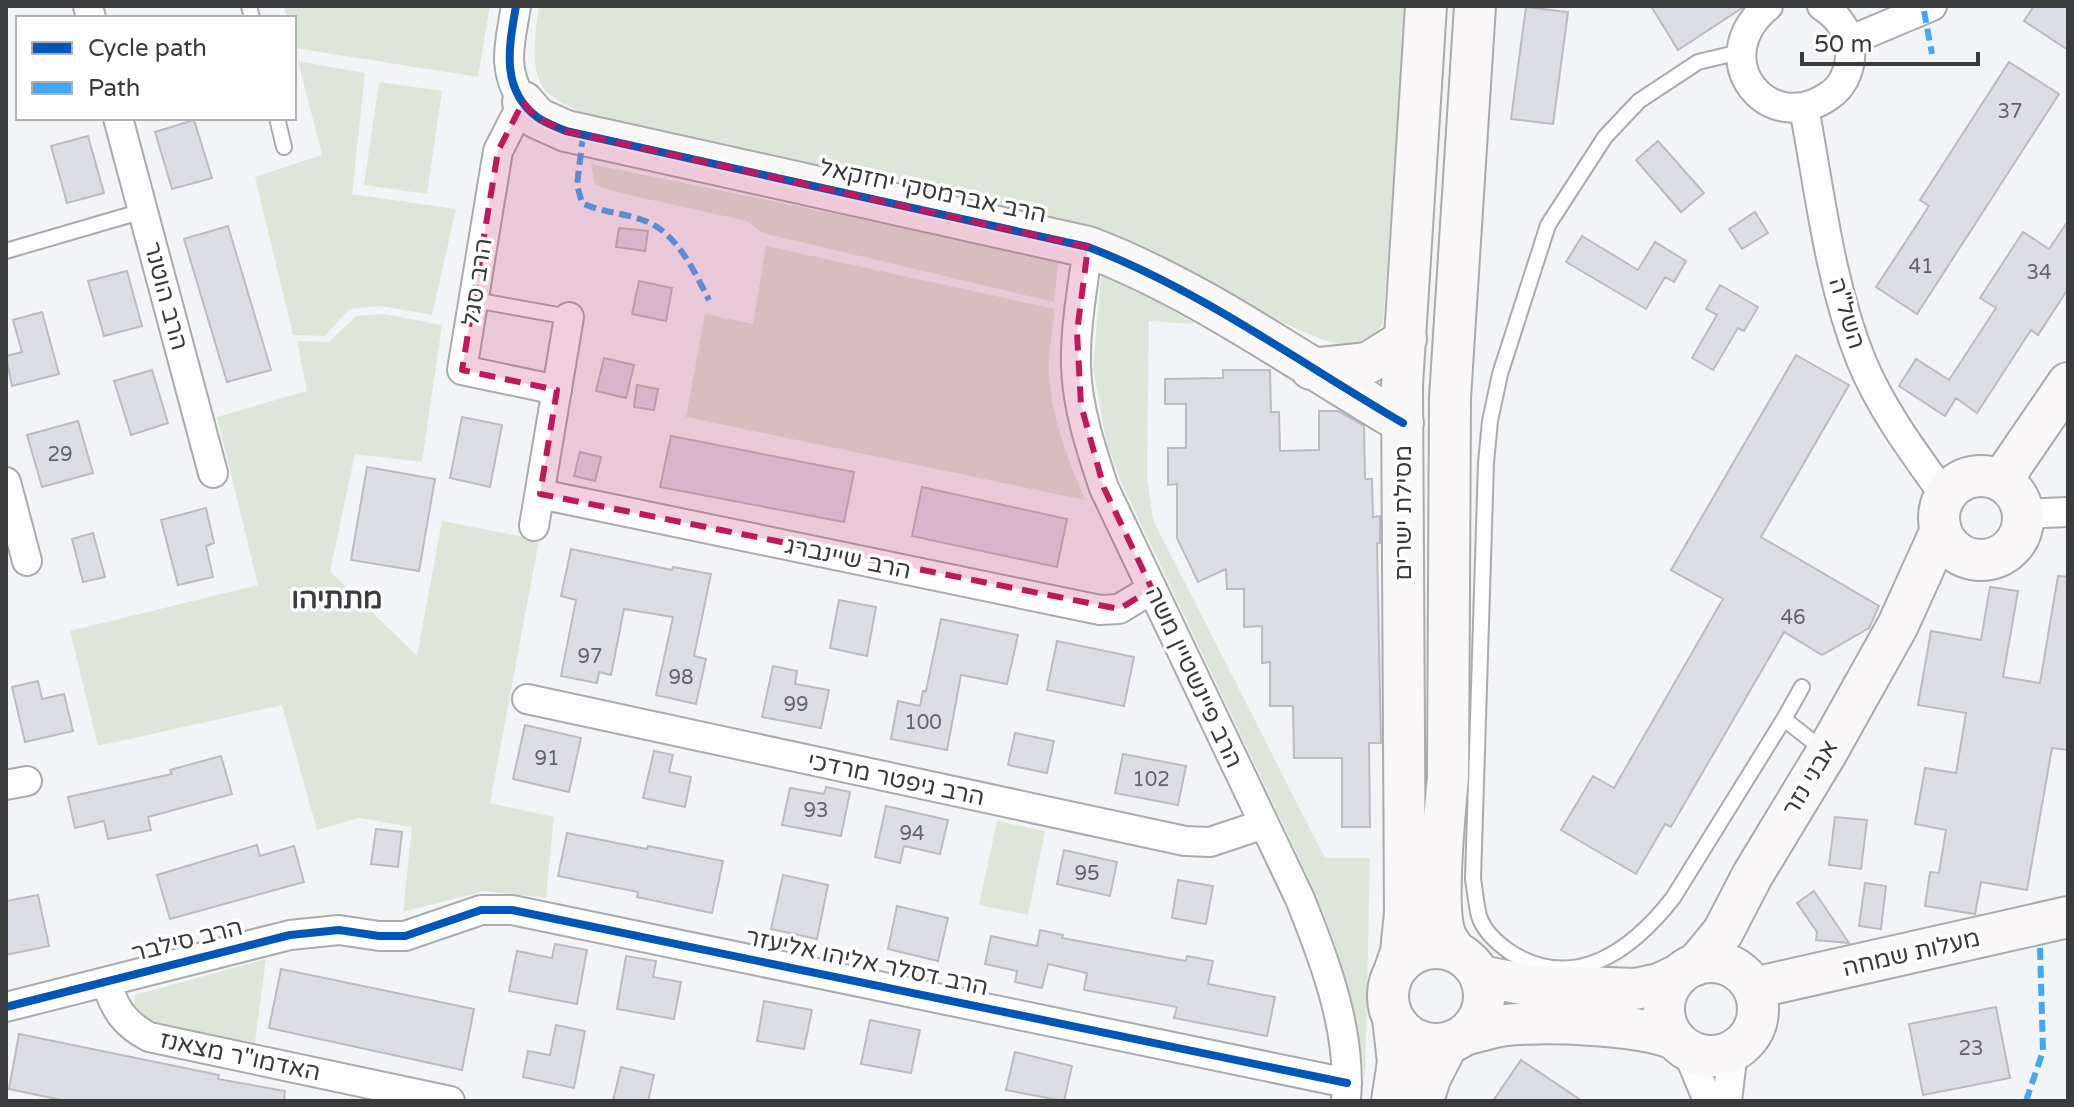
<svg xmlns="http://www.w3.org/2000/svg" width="2074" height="1107" font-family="'Varela Round','Noto Sans Hebrew',sans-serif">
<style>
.green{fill:#dee6d9}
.building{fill:#dddde6;stroke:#bbbcbe;stroke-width:2}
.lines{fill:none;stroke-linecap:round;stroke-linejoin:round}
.lane-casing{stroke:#aaabad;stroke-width:18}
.street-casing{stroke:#aaabad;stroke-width:32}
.secondary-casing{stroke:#aaabad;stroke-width:44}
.lane{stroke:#fdfdfe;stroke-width:14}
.street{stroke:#fdfdfe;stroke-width:28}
.secondary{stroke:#faf7f8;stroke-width:40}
.quiet{stroke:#3fa9f5;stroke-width:6;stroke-dasharray:12 6;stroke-linecap:butt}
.cycleway-casing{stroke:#fff;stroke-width:13}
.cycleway{stroke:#0057b8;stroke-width:8}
.marked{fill:#c2185b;fill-opacity:0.2;stroke:#c2185b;stroke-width:6;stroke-dasharray:16 10;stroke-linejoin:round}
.labels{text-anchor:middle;stroke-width:7;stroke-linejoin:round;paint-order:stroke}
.number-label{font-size:20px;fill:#636467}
.street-label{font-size:24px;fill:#393a3c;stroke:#fff}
.quarter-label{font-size:28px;font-weight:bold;fill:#3b3b40;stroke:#fff}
</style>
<rect width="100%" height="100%" fill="#f3f4f7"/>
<!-- green -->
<path class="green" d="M284,6H490L478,77L295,48L294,18H287Z
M539,6H1406L1383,323L1374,340L1354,347L1323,340L1227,299L1084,228L581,113C571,107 556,101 548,93C527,72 536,32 539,6Z
M298,61L365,73L352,194L456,209L432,315L382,306L349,309L325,336L293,335L255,177L322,155Z
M379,82L442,91L427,194L364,185Z
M591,164L1059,260L1054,302L763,233L747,221L620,193L595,185Z
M766,246L1055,309C1053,330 1048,352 1049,373C1051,417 1068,459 1085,500L686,417L705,314L753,324Z
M1102,266L1195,324L1149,321L1147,475L1153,520L1325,858H1370L1365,1083C1358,1015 1342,956 1315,892L1121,482L1106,441L1093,367Z
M384,314L442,325L422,462L355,454L330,571L417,656L442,521L539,540L490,803L554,817L546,898L484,891L403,912L412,827L359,818L317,830L282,705L98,746L70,631L258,585L217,417L307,391L297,341L329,342L356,316Z
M997,821L1045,831L1028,915L979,905Z
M266,959L254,1049L152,1024L134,1006L135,995Z"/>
<!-- building -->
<path class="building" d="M1651,6H1745L1678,50Z
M2034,6H2068V50L2024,21Z
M1526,7L1568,12L1553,124L1511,119Z
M2009,62L2059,94L1917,314L1876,287L1929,206L1920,200Z
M194,120L212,178L172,189L155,132Z
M88,136L104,193L67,203L51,146Z
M1658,141L1704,193L1681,212L1636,160Z
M1755,212L1768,233L1742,249L1729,229Z
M2068,221V289L2038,335L2031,330L1977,413L1956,398L1945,416L1899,386L1916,359L1949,380L1996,308L1980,298L2023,232L2049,249Z
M228,226L271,370L227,382L184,239Z
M619,228L648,231L645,251L616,247Z
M1582,236L1638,270L1655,242L1686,261L1674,282L1665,277L1646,309L1566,262Z
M127,271L142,326L104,336L88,281Z
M639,281L672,288L666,321L632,314Z
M1720,285L1758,307L1744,331L1738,328L1713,370L1692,358L1717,315L1706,309Z
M42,312L59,374L12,386L6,356L22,352L13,320Z
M1796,355L1849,385L1761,537L1879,606L1869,628L1822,655L1784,632L1671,827L1665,824L1636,874L1561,830L1593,776L1614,788L1723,599L1671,570Z
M604,358L634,365L626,398L596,391Z
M152,370L168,423L131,435L114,381Z
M1223,370H1270L1271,412H1279L1280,451L1319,450V411H1338L1364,426L1365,479H1372L1373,517L1380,516V543H1377L1381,743H1369L1370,827H1342V758H1294L1293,706H1270V662L1262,663V626L1244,627V589H1227L1226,569L1198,582L1177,538V484L1168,485V448H1186V404H1165V379L1223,378Z
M637,385L658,389L654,410L634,407Z
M462,417L502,425L490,487L450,478Z
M78,421L93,473L42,487L27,435Z
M671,436L854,472L844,522L660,487Z
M580,452L601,457L595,481L574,476Z
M367,467L435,479L419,571L351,560Z
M922,487L1067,519L1057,567L912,536Z
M206,508L214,543L206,546L213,577L178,585L161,520Z
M93,533L105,577L83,582L72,539Z
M571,549L672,570L673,567L711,574L694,656L706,659L696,704L656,695L673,617L624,609L611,675L599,672L597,683L561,676L576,600L561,596Z
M2058,576L2068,577V750L2052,748L2027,890L1981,882L1975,914L1925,906L1930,872L1939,873L1946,830L1915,824L1925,768L1956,773L1966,713L1918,705L1931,631L1981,640L1990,587L2018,591L2003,677L2040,683Z
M839,600L876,607L867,656L830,648Z
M941,619L1018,635L1007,684L961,675L947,750L891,739L898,701L920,706L923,691H926Z
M1057,641L1134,657L1124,706L1047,690Z
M773,666L797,671L795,684L829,690L821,728L762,717Z
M38,681L42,699L64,694L73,731L25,742L12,687Z
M525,725L581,738L569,792L513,779Z
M1015,733L1054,741L1047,773L1008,765Z
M654,751L673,755L669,772L691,777L685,807L643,798Z
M1123,754L1186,766L1178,805L1115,793Z
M221,756L232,794L148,817L151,830L108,839L104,821L75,828L68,797L172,774L170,770Z
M826,787L850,792L841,836L782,825L790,788L824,794Z
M886,806L948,820L940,854L904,846L900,863L875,857Z
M1835,817L1867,820L1861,869L1829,865Z
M376,829L402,832L398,867L371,864Z
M567,833L647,849L648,846L723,861L712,913L637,897L638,892L558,876Z
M257,845L260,856L294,846L304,882L170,919L157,875Z
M1064,850L1117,862L1110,896L1057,884Z
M783,875L828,885L817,939L771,929Z
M1178,880L1213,886L1206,924L1172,918Z
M1865,883L1886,886L1881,929L1859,926Z
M1814,891L1849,943L1816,940L1817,932L1797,903Z
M38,895L49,946L6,955V901Z
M897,906L948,918L938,961L888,949Z
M1040,930L1063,935L1062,938L1186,961L1187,956L1213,961L1208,984L1275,997L1267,1036L1174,1018L1177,1007L1084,990L1087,973L1048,964L1042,988L1015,982L1017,971L985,964L991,936L1037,946Z
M555,944L587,950L577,1004L509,991L517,951L552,958Z
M626,956L656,961L653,977L681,982L674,1019L617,1009Z
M281,969L474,1009L462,1070L269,1028Z
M764,1001L812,1010L804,1049L757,1041Z
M1996,1007L2010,1078L1923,1095L1909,1024Z
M870,1020L920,1030L911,1073L861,1064Z
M556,1025L585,1031L574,1088L523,1077L528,1051L550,1055Z
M19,1034L219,1075L218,1079L285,1091L284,1101H66L9,1089Z
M1015,1052L1072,1066L1064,1101L1006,1090Z
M1521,1060L1582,1101H1493Z
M621,1067L654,1075L648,1101H613Z"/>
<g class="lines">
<defs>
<path id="lane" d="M249,6L252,18
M1740,52L1698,62L1639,101L1605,137L1548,225L1500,374L1490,421L1486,463L1473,879C1475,891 1476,904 1479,916C1484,932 1497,943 1510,952C1575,994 1633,949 1673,898L1784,719L1826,752
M277,118L284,147
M6,251L143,211
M474,300L569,317
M1784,719L1802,687"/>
<path id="street" d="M88,6L91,18
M516,6C510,44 501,68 523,102L498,151L462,370L557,390
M1768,6C1703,60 1770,139 1830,95C1842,87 1849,72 1850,58C1852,36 1840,17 1822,6
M1849,41L1932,6
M1804,108C1820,192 1829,280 1861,360C1881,409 1914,453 1945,496
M118,118L213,473
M1088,247C1083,286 1075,326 1076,366C1077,407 1091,449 1104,488L1300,899C1325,961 1352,1032 1346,1100
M6,482L27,561
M540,494L1100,610L1119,609L1152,589
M2023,514L2068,512
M534,526L569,317
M527,699L1185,841L1210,842L1264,824
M6,785L27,781
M106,982C115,1009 123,1023 149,1037L450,1101
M6,1007L290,935L339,930L379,936H405L481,910H512L1347,1083
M1687,1050L1708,1101
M1727,1101L1733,1051"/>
<path id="secondary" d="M523,102L537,118L566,131L1088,247C1197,288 1302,364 1403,423
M1311,369L1368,363L1406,339
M1939 518a42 42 0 1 1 84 0a42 42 0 1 1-84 0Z
M2001,481L2068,383
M1388 996a48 48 0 1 1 96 0a48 48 0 1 1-96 0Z
M1457,953C1453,948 1449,942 1446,937C1434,908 1445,812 1448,777L1450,398L1475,6
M1664 1009a47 47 0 1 1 94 0a47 47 0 1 1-94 0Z
M1696,965L1723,932L1752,876L1827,752L1898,625L1941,530
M1394,972L1401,952L1405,913L1402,385L1426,6
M1480,976L1528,985L1635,989L1659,984L1680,974
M1754,988L2068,917
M1464,1035C1476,1032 1488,1028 1500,1026C1535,1020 1646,1024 1676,1040
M1392,1101L1398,1062L1393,1018
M1423,1101L1430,1078L1448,1043"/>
</defs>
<!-- lane casing -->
<use href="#lane" class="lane-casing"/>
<!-- street casing -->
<use href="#street" class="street-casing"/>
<!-- secondary casing -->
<use href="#secondary" class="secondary-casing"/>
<!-- lane -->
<use href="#lane" class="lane"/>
<!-- street -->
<use href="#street" class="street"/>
<!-- secondary -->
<use href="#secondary" class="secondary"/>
<!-- quiet -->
<path class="quiet" d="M1924,11L1932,54
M583,135L577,185L582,203C603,213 627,213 648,222C678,235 695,273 709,300
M2026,1101L2043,1051L2040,947"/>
<defs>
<path id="cycleway" d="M516,6C509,46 500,89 537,117C545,123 557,127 566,131L1088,247C1197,288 1302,364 1403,423
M6,1007L290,935L339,930L379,936H405L481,910H512L1347,1083"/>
</defs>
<!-- cycleway casing -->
<use href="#cycleway" class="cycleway-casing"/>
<!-- cycleway -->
<use href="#cycleway" class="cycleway"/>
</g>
<!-- marked area -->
<path class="marked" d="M523,102L537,118L566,131L1088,247L1077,332L1081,405L1104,488L1152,589L1119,609L540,494L557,390L462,370L498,151Z"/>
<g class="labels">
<!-- number labels -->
<g class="number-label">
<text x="2010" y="118">37</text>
<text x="1921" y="273">41</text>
<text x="2039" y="279">34</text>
<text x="60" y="461">29</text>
<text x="1793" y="624">46</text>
<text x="590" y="663">97</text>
<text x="681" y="684">98</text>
<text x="796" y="711">99</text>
<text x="923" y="729">100</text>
<text x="547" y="765">91</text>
<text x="1151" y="786">102</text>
<text x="816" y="817">93</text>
<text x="912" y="840">94</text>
<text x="1087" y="880">95</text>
<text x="1971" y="1055">23</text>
</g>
<!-- street labels -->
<g class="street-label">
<text transform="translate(933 191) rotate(12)" y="8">הרב אברמסקי יחזקאל</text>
<text transform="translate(477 282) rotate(-81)" y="8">הרב סגל</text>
<text transform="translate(166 296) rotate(75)" y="8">הרב הוטנר</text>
<text transform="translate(1847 313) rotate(73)" y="8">השל"ה</text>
<text transform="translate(1403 513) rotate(-90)" y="8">מסילת ישרים</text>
<text transform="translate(848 558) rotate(12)" y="8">הרב שיינברג</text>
<text transform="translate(1194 677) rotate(65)" y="8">הרב פיינשטיין משה</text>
<text transform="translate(1810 778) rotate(-59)" y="8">אבני נזר</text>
<text transform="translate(896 779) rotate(12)" y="8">הרב גיפטר מרדכי</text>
<text transform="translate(187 940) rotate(-14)" y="8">הרב סילבר</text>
<text transform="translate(1911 953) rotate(-13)" y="8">מעלות שמחה</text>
<text transform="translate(867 962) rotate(12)" y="8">הרב דסלר אליהו אליעזר</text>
<text transform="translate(240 1056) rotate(12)" y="8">האדמו"ר מצאנז</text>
</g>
<!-- quarter labels -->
<g class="quarter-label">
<text x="337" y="608">מתתיהו</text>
</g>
</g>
<!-- border -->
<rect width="2074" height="1107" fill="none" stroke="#393a3c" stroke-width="16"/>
<!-- legend -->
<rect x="16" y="16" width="280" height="104" fill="#ffffff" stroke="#b0b0b1" stroke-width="2"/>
<rect x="32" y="42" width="40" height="12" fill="#0057b8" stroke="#b0b0b1" stroke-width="2"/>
<text x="88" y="56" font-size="24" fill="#393a3c">Cycle path</text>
<rect x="32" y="82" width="40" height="12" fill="#3fa9f5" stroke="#b0b0b1" stroke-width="2"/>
<text x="88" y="96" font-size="24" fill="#393a3c">Path</text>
<!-- scale -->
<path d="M1802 52v12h176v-12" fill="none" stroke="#393a3c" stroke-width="4"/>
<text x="1814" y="52" font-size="24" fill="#393a3c" stroke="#ffffff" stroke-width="6" paint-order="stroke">50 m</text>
</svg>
